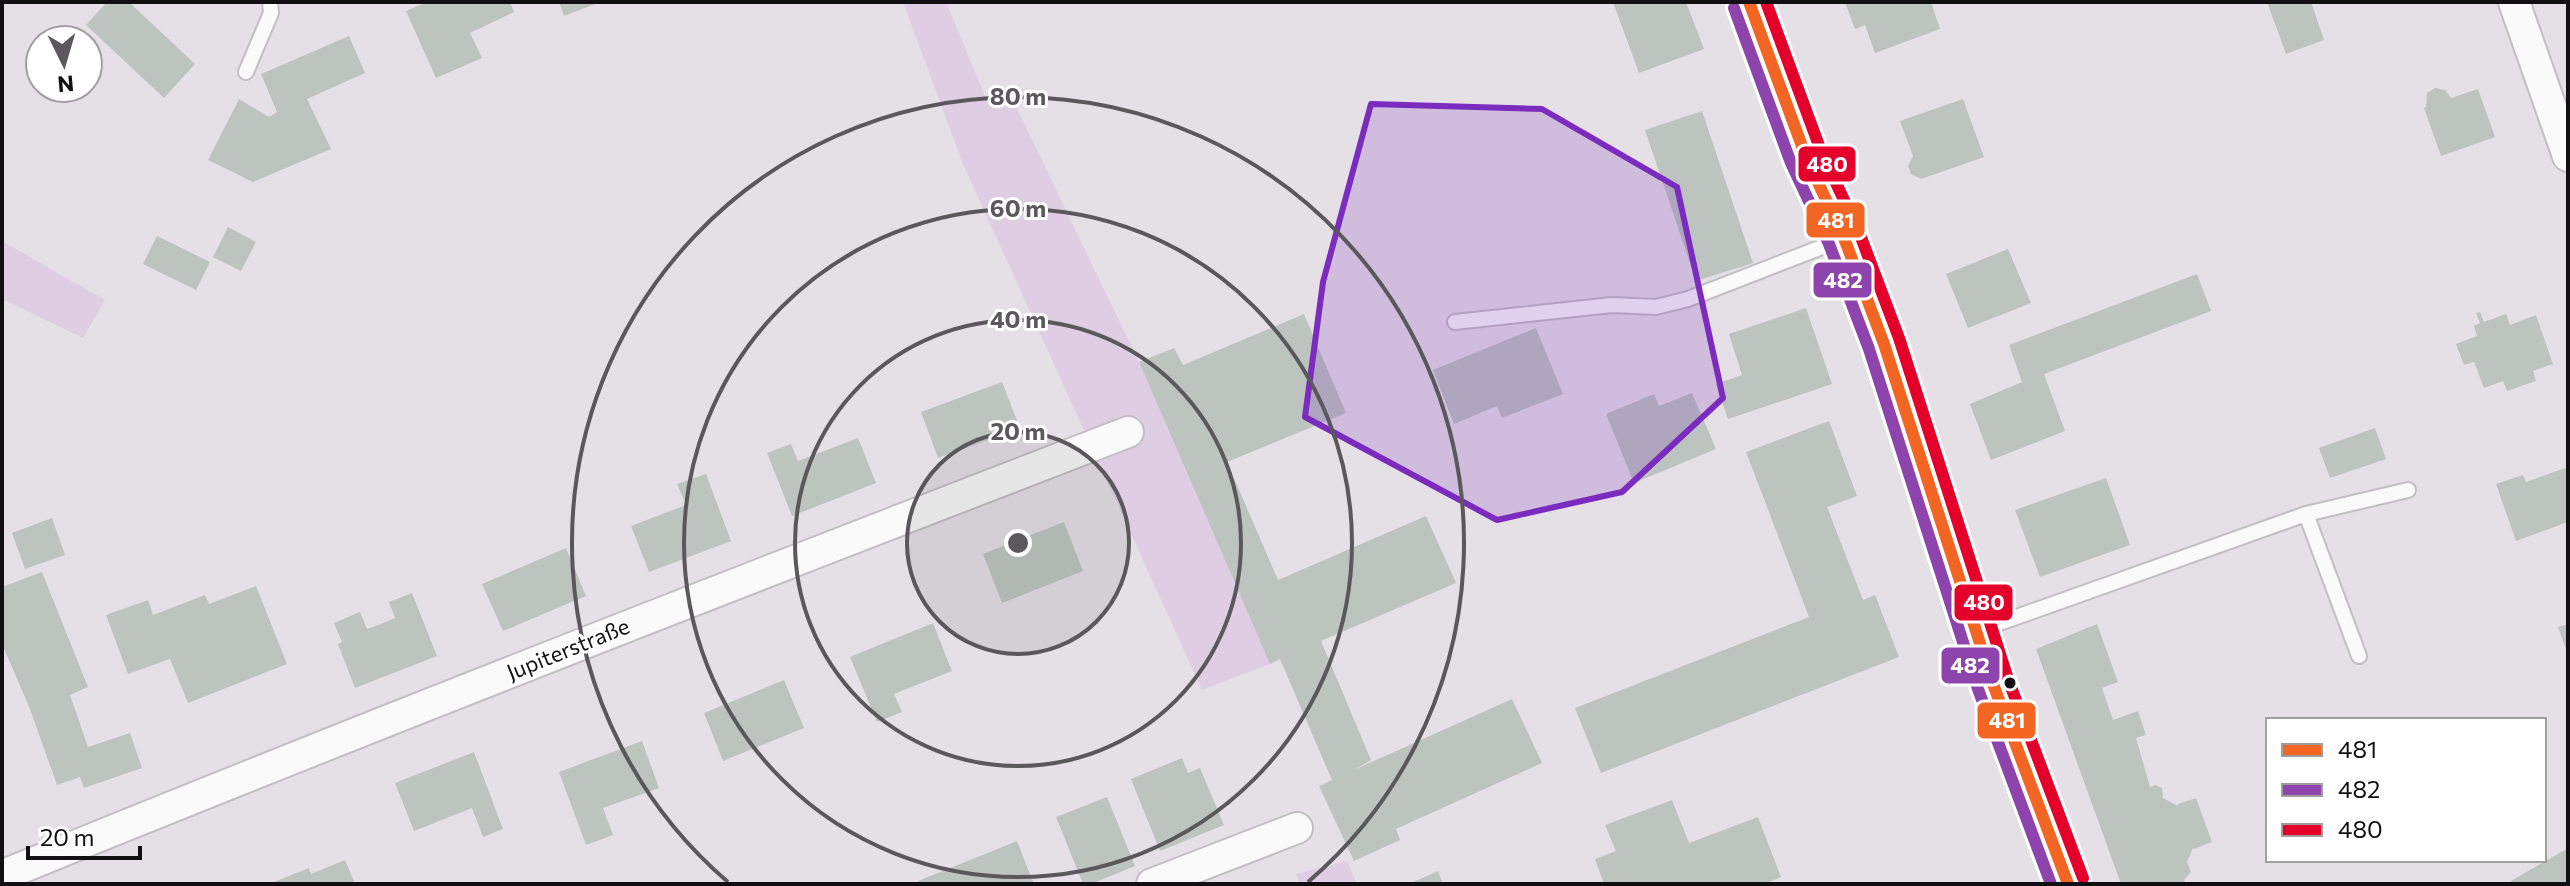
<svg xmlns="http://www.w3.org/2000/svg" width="2570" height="886" font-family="Commissioner,sans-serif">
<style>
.green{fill:#dfcde3}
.building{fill:#bdc4c0}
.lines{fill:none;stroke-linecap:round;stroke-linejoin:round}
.lane-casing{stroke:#c2bfc3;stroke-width:18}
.street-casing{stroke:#c2bfc3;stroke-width:34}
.secondary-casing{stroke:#c2bfc3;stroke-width:46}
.lane{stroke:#fbfafb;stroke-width:14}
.street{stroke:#fbfafb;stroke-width:30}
.secondary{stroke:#f4f0f5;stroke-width:42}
.bus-1-casing{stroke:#fff;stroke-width:18}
.bus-2-casing{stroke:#fff;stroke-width:18}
.bus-3-casing{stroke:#fff;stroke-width:18}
.bus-1{stroke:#f26522;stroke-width:12}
.bus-2{stroke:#8e44ad;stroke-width:12}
.bus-3{stroke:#e4002b;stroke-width:12}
.marked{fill:#7b2cbf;fill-opacity:0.2;stroke:#7b2cbf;stroke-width:6;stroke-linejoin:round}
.ring{fill:none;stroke:#5b585c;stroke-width:4}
.bus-dot{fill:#110f12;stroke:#fff;stroke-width:3}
.labels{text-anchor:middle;stroke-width:6;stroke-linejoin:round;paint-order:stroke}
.street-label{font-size:22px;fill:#110f12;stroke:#fff}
.centre{fill:#5b585c;stroke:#fff;stroke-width:4}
.ring-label{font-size:24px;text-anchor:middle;font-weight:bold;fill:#5b585c;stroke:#fff;stroke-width:6;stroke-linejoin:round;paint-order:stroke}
.line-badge{stroke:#fff;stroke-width:3}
.badge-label{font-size:22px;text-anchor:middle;font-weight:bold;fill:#fff}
</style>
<rect width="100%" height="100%" fill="#e5e0e5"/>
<!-- green -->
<path class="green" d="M903,2H946L987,101L1010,94L1139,362L1270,664L1202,690L963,164Z
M2,241L105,300L83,338L2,299Z
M1347,861L1357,884H1300L1296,874Z"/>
<!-- building -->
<path class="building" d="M107,2H129L195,64L164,98L86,25Z
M427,2H510L514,12L470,33L482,58L436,78L406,11Z
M559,2H600L564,16Z
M1613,2H1686L1704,49L1639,73Z
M1845,2H1931L1940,29L1875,53L1865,25L1855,29Z
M2267,2H2311L2324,40L2286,54Z
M349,36L365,73L307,99L331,149L253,182L208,160L239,99L269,117L277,112L261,74Z
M2435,88L2445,90L2451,98L2478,89L2495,137L2441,156L2424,108L2426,107L2427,93Z
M1963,99L1984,157L1921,179L1911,174L1908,166L1913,156L1900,121Z
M1702,111L1753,263L1696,281L1645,130Z
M228,227L256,242L241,271L213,257Z
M157,236L210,262L196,290L143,264Z
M2008,249L2031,303L1968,328L1946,274Z
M2197,274L2211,311L2044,374L2065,431L1991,460L1970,404L2022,382L2009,345Z
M1806,308L1832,384L1728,419L1716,384L1742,375L1729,334Z
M2480,312L2484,322L2506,314L2510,325L2536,315L2553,364L2533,371L2536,381L2507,391L2503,381L2484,388L2474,362L2464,365L2456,344L2477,336L2474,326L2480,323L2476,313Z
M1304,314L1346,413L1227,462L1278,580L1426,516L1456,583L1321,641L1371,760L1354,770L1512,699L1542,763L1396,829L1400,840L1354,861L1319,786L1332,780L1280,659L1270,664L1139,362L1174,348L1183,365Z
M1536,328L1563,394L1502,418L1497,406L1454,424L1433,370Z
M1002,382L1020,428L938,458L921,412Z
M1692,393L1716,449L1634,483L1606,414L1654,394L1659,406Z
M1829,421L1857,496L1827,507L1863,600L1875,595L1899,657L1601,773L1575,708L1809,617L1746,452Z
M2375,428L2386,459L2330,478L2319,448Z
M858,438L876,483L792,516L767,453L791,444L798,461Z
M2568,467V522L2516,541L2496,484L2523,475L2526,482Z
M706,474L731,541L649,572L631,526L686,505L677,484Z
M2106,478L2130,545L2040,577L2015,510Z
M52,518L65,555L25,569L12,533Z
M1064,522L1083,571L1002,603L983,554Z
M566,548L586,596L503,631L482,584Z
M42,572L88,687L70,695L88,747L130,733L142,768L84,788L80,777L57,785L30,709L2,644V587Z
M256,586L287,664L188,703L170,659L128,674L106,615L148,600L153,615L205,595L209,604Z
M412,593L437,656L355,688L338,644L342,642L334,623L360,612L367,629L381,624L395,618L389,602Z
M933,623L952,671L894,694L902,712L877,722L850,657Z
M2097,624L2118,682L2102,688L2113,720L2138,711L2146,735L2136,738L2150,787L2155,785L2162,788L2163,798L2178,806V804L2196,798L2212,842L2194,849L2193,848L2187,862L2191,872L2184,880L2186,884H2121L2036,649Z
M2568,624V655L2558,627Z
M784,680L804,728L723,761L704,713Z
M642,741L659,788L603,808L613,835L586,845L559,772Z
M474,752L503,829L483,837L472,808L414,831L395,783Z
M1182,758L1188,773L1200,768L1224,825L1160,851L1131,779Z
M1107,797L1135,866L1091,884H1083L1056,817Z
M1672,800L1689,843L1758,817L1781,877L1764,884H1604L1595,859L1616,851L1605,825Z
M1017,841L1034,884H920L918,881Z
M2568,848V884H2506Z
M345,860L355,884H269L309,868L311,874Z
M1438,871L1443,884H1409Z"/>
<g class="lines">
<defs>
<path id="lane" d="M246,72L271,13L270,2
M1455,322L1612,305L1656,307L1688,299L1840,240
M2306,514L2408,490
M1980,630L2306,514L2359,656"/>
<path id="street" d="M2514,2L2568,156
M11,872C381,721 754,576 1128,432
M1152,884L1297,828"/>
<path id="secondary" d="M1749,2L1806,157L1844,238L1884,344L1993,684L2068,884"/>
</defs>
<!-- lane casing -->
<use href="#lane" class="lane-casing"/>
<!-- street casing -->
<use href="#street" class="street-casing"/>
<!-- secondary casing -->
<use href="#secondary" class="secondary-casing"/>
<!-- lane -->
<use href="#lane" class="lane"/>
<!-- street -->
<use href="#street" class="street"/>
<!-- secondary -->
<use href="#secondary" class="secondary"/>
<defs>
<path id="bus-1" d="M1749,2L1806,157L1844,238L1884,344L1993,684L2068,884"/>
<path id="bus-2" d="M1734,8L1791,163L1829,244L1869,349L1978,689L2051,884"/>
<path id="bus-3" d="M1766,2L1821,151L1859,232L1899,338L2008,679L2083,878"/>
</defs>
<!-- bus-1 casing -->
<use href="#bus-1" class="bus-1-casing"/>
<!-- bus-2 casing -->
<use href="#bus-2" class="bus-2-casing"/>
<!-- bus-3 casing -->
<use href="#bus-3" class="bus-3-casing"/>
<!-- bus-1 -->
<use href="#bus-1" class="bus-1"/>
<!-- bus-2 -->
<use href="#bus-2" class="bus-2"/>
<!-- bus-3 -->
<use href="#bus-3" class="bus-3"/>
</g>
<!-- marked area -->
<path class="marked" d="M1371,104L1542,109L1677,187L1723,398L1622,492L1497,520L1305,417L1323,282Z"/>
<!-- distance rings -->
<circle cx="1018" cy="543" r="111" fill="#5b585c" fill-opacity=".12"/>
<g class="ring">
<circle cx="1018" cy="543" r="111"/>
<circle cx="1018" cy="543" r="223"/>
<circle cx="1018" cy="543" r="334"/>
<path d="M728 882A446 446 0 1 1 1308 882"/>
</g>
<!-- markers -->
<circle class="bus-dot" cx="2010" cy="683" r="7"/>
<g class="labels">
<!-- street labels -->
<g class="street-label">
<text transform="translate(568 649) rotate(-22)" y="8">Jupiterstraße</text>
</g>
</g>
<circle cx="1018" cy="543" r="12" class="centre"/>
<g class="ring-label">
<text x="1018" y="105">80 m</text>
<text x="1018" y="217">60 m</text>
<text x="1018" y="328">40 m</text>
<text x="1018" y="440">20 m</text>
</g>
<g class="line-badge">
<rect x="1797" y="145" width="60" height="38" rx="8" fill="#e4002b"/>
<rect x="1805" y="201" width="61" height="38" rx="8" fill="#f26522"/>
<rect x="1812" y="261" width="61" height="38" rx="8" fill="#8e44ad"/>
<rect x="1953" y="583" width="61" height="39" rx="8" fill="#e4002b"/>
<rect x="1940" y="646" width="61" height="39" rx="8" fill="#8e44ad"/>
<rect x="1976" y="701" width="61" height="39" rx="8" fill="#f26522"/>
</g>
<g class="badge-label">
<text x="1827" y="172">480</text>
<text x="1836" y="228">481</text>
<text x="1843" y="288">482</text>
<text x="1984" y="610">480</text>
<text x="1970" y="673">482</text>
<text x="2007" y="728">481</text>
</g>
<!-- border -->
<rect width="2570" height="886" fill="none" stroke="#110f12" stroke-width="8"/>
<!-- legend -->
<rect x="2266" y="718" width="280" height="144" fill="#ffffff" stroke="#a09fa0" stroke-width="2"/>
<rect x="2282" y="744" width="40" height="12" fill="#f26522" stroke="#a09fa0" stroke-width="2"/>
<text x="2338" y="758" font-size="24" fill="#110f12">481</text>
<rect x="2282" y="784" width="40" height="12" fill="#8e44ad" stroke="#a09fa0" stroke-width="2"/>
<text x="2338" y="798" font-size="24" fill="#110f12">482</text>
<rect x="2282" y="824" width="40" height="12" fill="#e4002b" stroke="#a09fa0" stroke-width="2"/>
<text x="2338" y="838" font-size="24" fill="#110f12">480</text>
<!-- north arrow -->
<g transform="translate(64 64) rotate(175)"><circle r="38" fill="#ffffff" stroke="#a09fa0" stroke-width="2"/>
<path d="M0-6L14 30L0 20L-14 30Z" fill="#5b585c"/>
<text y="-12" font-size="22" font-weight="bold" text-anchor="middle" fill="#110f12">N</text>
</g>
<!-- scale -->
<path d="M28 846v12h112v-12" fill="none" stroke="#110f12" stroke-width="4"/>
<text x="40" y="846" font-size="24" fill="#110f12" stroke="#ffffff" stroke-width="6" paint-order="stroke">20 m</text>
</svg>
